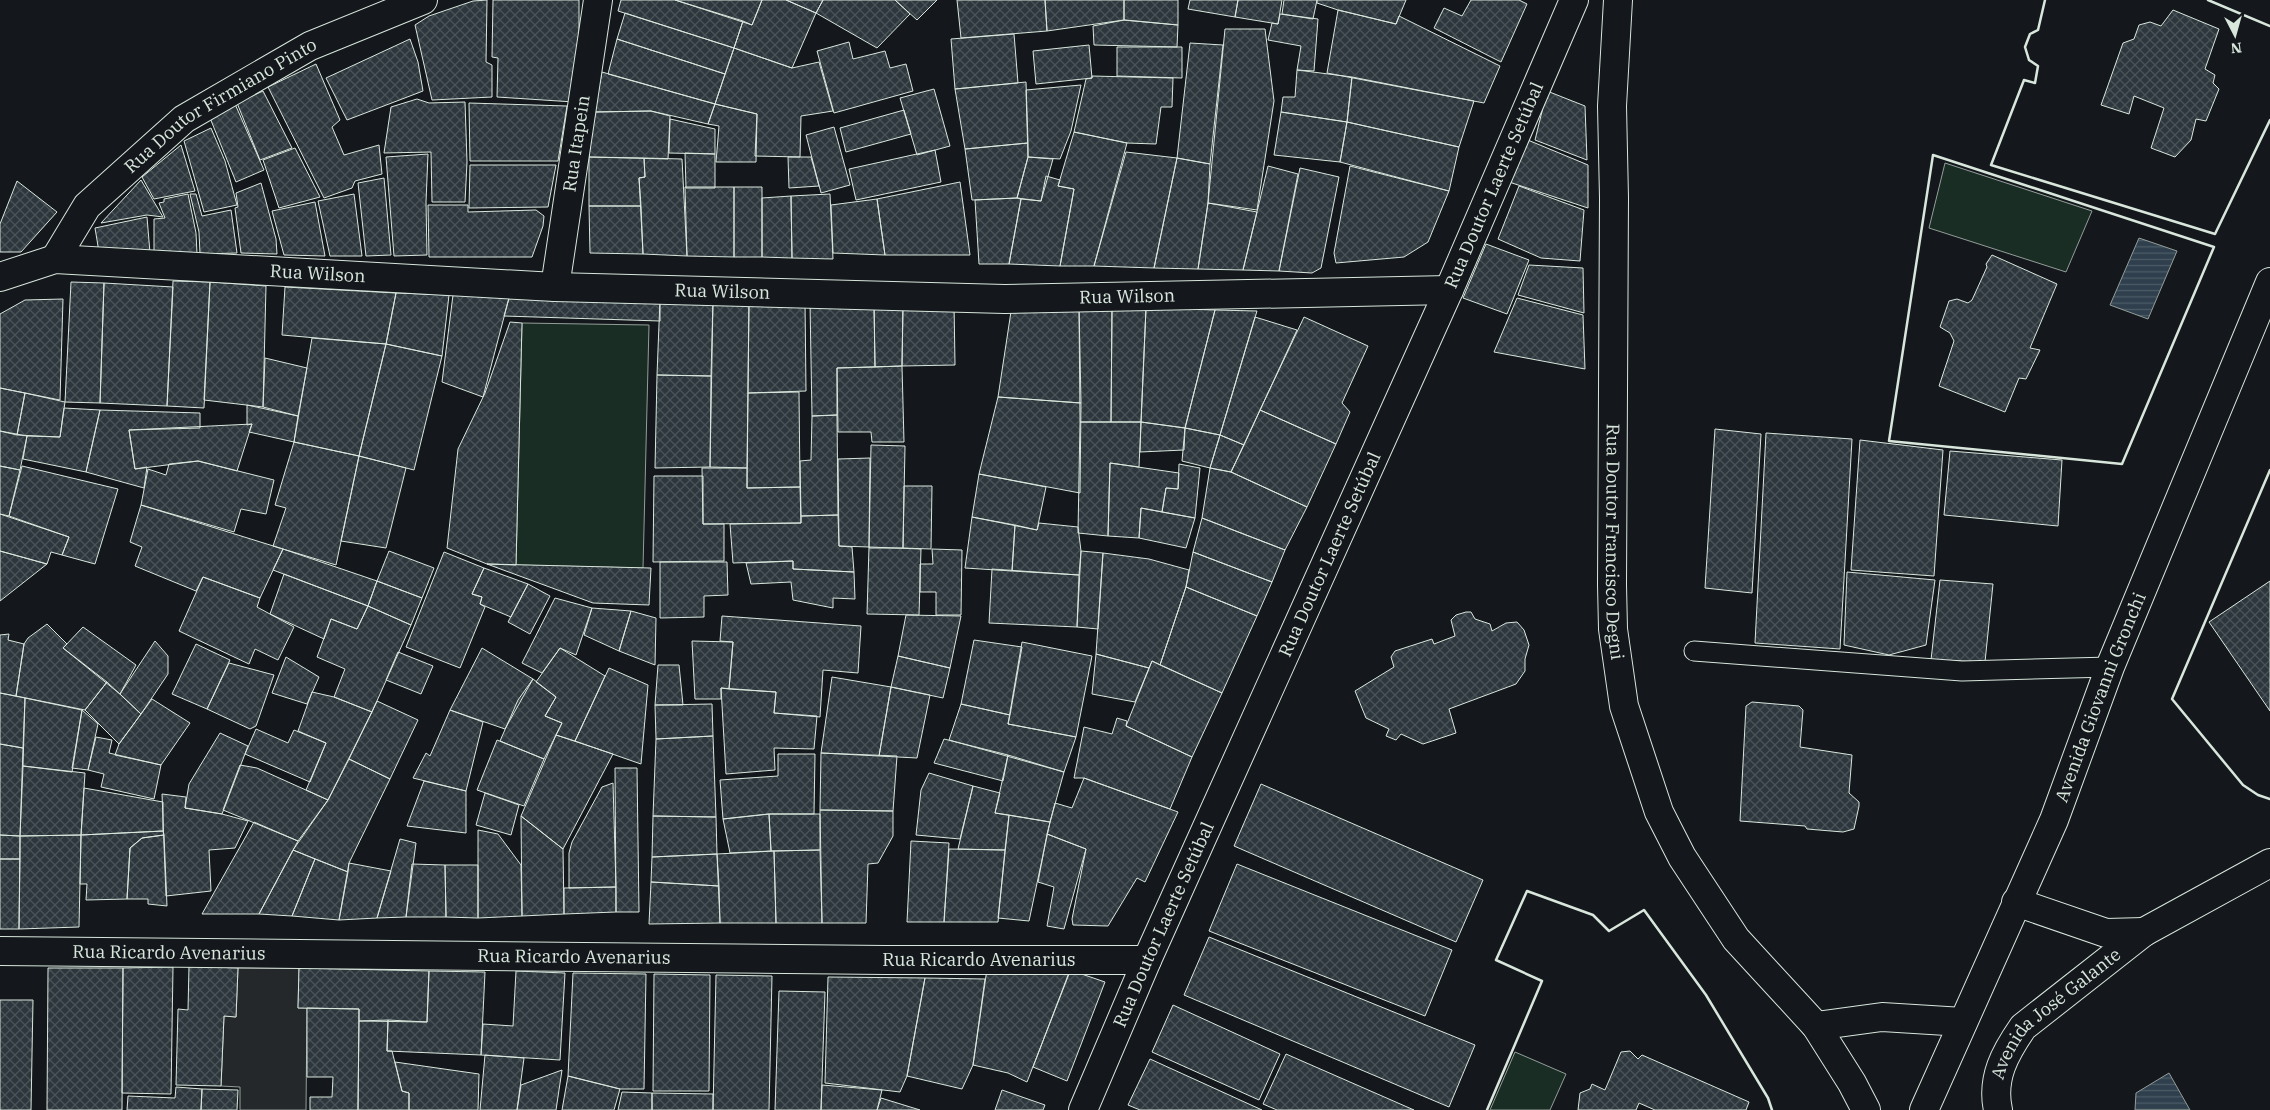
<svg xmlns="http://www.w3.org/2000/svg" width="2270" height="1110" font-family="'IBM Plex Serif',serif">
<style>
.green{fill:#1a2d24;stroke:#939e99}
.parking{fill:#24282b;stroke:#939e99}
.water{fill:url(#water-rules);stroke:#939e99}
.building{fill:url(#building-cross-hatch);stroke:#d8e6dc}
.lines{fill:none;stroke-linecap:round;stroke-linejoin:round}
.service-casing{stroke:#d8e6dc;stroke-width:21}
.minor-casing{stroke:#d8e6dc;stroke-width:30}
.primary-casing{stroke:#d8e6dc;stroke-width:30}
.service{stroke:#14181c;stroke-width:19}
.minor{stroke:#14181c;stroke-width:28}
.primary{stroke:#14181c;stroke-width:28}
.wall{stroke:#d8e6dc;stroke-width:2.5}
.labels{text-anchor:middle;stroke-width:4;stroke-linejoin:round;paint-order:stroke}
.street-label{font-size:18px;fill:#d8e6dc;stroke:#14181c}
</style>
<defs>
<pattern id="water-rules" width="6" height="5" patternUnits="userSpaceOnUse" patternTransform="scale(1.25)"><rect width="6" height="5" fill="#2f3f4d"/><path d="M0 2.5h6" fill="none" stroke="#4c5b66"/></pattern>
<pattern id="building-cross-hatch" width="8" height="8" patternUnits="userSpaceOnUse" patternTransform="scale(1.25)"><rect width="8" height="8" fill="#2c363c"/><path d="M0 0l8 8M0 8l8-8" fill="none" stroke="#4a5358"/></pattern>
</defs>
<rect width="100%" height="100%" fill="#14181c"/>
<!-- green -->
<path class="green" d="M1945,163L2092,211L2066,272L1929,228Z
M522,323L649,325L643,568L516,565Z
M1515,1052L1566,1074L1550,1110H1490Z"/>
<!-- parking -->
<path class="parking" d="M238,968H299L298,1008H307L306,1110H240V1087L221,1086L224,1016L236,1017Z"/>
<!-- water -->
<path class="water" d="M2139,238L2177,251L2148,319L2110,305Z
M2169,1073L2190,1110H2135L2136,1093Z"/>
<!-- building -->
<path class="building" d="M487,0L486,62L492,65V97L432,100L415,25L429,16L473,1Z
M493,0H579V34L574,102L497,97L498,58L492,57Z
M621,0H675L743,21L734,48L618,11Z
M675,0H762L752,25Z
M762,0H786L816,13L792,68L734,48L743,21L752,25Z
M786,0H823L816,13Z
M823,0H895L910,14L877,48L816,13Z
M895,0H937L917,20Z
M957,0H1045L1047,31L961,38Z
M1045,0H1124V20L1047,31Z
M1124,0H1178V25L1124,20Z
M1190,0H1238L1235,17L1188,9Z
M1238,0H1282L1278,24L1235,17Z
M1284,0H1317L1313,19L1282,14Z
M1317,0H1406L1396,24L1338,10L1317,3Z
M1471,0H1519L1527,4L1501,62L1434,28L1444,8L1462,16Z
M1338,10L1396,24L1399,16L1500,66L1484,103L1327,73Z
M2173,10L2219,29L2205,69L2215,75L2213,83L2219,89L2206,121L2196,119L2191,140L2175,157L2151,148L2164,108L2134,96L2129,114L2101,105L2123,43L2134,39L2139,25L2150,22L2161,26Z
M625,13L734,48L725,74L617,39Z
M1280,14L1318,19L1314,71L1297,70L1301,46L1268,40L1272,23L1278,24Z
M1124,20L1178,25L1177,47L1094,45L1093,26Z
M1225,29H1265L1274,101L1257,210L1208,203Z
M1014,34L1018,83L955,89L951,39Z
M410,39L418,62L423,91L347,120L326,78Z
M617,39L725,74L715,104L608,74Z
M849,42L853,59L885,51L890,68L906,64L913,91L834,113L817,51Z
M1190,43L1223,45L1210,164L1177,158Z
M1089,45L1092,78L1036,84L1033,51Z
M1117,47H1182V78L1117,76Z
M734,48L792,68L819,62L833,111L801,116L800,157L755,156L757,114L715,104Z
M316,64L340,120L332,127L344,155L379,145L382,174L355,181L352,188L324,198L268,87Z
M1297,70L1352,77L1347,122L1281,112L1283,97H1295Z
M602,72L715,104L708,124L651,111L594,112Z
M1092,76L1173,78L1172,107H1161L1156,144L1127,143L1074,132L1086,79L1092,78Z
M1352,77L1474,101L1459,147L1347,122Z
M1026,82L1028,143L965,149L955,89Z
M1081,85L1071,131L1060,159L1028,157L1026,90Z
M934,89L950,146L917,155L900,98Z
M263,91L292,148L260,160L237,103Z
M1547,91L1585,106L1587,160L1535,140Z
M417,99L429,103L465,102L467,162L465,202H432L431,152L384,153L391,107Z
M469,103L567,106L558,161H470Z
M235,104L264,170L236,182L210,118Z
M715,104L757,114L756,162H716L719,126L708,124Z
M904,110L911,134L846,152L840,128Z
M651,111L670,116L668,159L589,157L594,112Z
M1281,112L1347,122L1340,162L1274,155Z
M670,119L715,129V154L669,153Z
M1347,122L1459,147L1449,191L1340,162Z
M834,127L850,185L821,193L806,135Z
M211,128L225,161L237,205L204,212L184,141Z
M1074,132L1127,143L1094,266H1060L1074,189L1058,186Z
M1523,138L1588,165V208L1506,181Z
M1028,143V157L1017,198L972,200L965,149Z
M181,145L195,191L154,199L142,177Z
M295,148L320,197L279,208L263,160Z
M935,150L941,182L856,200L849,169Z
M1126,152L1177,158L1154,268L1094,266Z
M685,153L715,154V188H686Z
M428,154L426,202L427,255L394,256L386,157Z
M589,157L644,158L645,177L639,178L641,206H589Z
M788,157H811L819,186L789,188Z
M1028,157L1053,159L1041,201L1017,198Z
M644,158L682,159L687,256L643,254L639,178L645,177Z
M1177,158L1210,164L1208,203L1198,269L1154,268Z
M470,165H556L548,207L469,208Z
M1268,166L1298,174L1279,271L1243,270Z
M1350,166L1449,191L1428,242L1404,257L1336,263L1334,253Z
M1300,168L1339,177L1321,268L1312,273L1279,271Z
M1046,176L1060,180L1058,186L1074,189L1060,266L1009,264L1021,199L1041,201Z
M384,178L391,255L366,256L358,183Z
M141,180L163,217L147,215L101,223Z
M17,181L57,212L21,252H0V224Z
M960,182L970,255H885L877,199Z
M261,183L276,239L277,254L241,253L235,208L238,207L236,193Z
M1519,186L1584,210L1580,261L1541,258L1498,239Z
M685,187H734V257L687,256Z
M734,187H762V257H734Z
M188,194L196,233L197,254L154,256V219L165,218L159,203L164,202V199Z
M190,194H196L202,216L231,210L237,253L200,254L199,232Z
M354,194L362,256H330L318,201Z
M830,194L833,259L792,258L791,196Z
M791,196L792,258L762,257V198Z
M1017,198L1021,199L1009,264H979L975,200Z
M877,199L885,255L833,253L831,205Z
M315,202L325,256L284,255L272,211Z
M1208,203L1257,212L1243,270L1198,269Z
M428,205H468V212L536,210L544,216L543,226L532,257H429Z
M589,206H641L643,254L590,253Z
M147,217L150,253L99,252L95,228Z
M1486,244L1529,260L1507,314L1463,298Z
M1992,255L2057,284L2030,348L2040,350L2026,379L2019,378L2005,412L1939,386L1954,341L1950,333L1940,327L1949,301L1957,299L1968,303L1972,300L1987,267L1986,264Z
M1529,265L1583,268L1584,313L1518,295Z
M173,281L210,282L204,408L167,406Z
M71,282L104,283L100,403L65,402Z
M210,282L266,286L263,407L204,400Z
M104,283L173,287L167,406L100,403Z
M285,287L396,293L386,344L282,335Z
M396,293L449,295L442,356L386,344Z
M453,295L509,298L483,397L442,382Z
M509,298L660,299V321L504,316Z
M1517,298L1583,315L1585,369L1494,352Z
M63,299L60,400L0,388V314L25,300Z
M660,299L713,300L711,376L657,375Z
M713,300L749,301L747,468L710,467Z
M749,301L805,302L806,391L748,393Z
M810,303H874L875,367L837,368V415L812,416Z
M874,303L903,304L902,366L875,367Z
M954,303L955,365L902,366L903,304Z
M1012,305L1079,306L1081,403L998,397Z
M1079,306L1112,307L1111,422H1080Z
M1112,307L1146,308L1141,422H1111Z
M1146,308L1215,310L1185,428L1141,422Z
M1215,310L1257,311L1220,435L1185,428Z
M1255,317L1297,330L1244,445L1220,435Z
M1304,317L1368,346L1342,403L1350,412L1336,444L1260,410Z
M510,322L522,323L516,565L487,564L447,548L458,449L485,393Z
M312,338L386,344L359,456L294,442Z
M386,344L442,356L414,470L359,456Z
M265,358L307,368L298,416L263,407Z
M902,366L904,442H872L871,432H838L837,368Z
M657,375L711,376L710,467L655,468Z
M0,388L25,393L17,435L0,431Z
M799,392L800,487L747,488L748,393Z
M25,393L65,402L60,437L17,435Z
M998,397L1081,403L1080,493L979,474Z
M247,405L298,416L294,442L249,432L252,424L247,425Z
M64,408L100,410L86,472L23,459L27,436L60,437Z
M100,410L200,413V428L129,430L135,469L147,467L144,488L86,472Z
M1260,410L1336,444L1307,507L1231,472Z
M837,415L838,515L801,516L800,461L811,460L812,416Z
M1080,422H1141L1139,467L1110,463L1108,536L1078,533Z
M1141,422L1185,428L1184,450L1140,452Z
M252,424L237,471L198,461L135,469L129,430Z
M1185,428L1220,435L1210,468L1182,461Z
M1715,429L1761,434L1752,593L1705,588Z
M0,431L27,436L20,470L0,466Z
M1766,433L1852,439L1840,649L1755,643Z
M1220,435L1244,445L1231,472L1210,468Z
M1860,440L1943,450L1934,576L1851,570Z
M294,442L359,456L336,565L273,546L286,508L275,505Z
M871,445L905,446L903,548H869Z
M1950,451L2062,460L2058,526L1944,515Z
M359,456L406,468L386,548L341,541Z
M870,458L869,547L839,546L838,459Z
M198,461L274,480L266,514L241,509L234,532L141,505L148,469L166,475L169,464Z
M1110,463L1179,473L1178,489L1166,488L1162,512L1141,508L1139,538L1108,536Z
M1179,464L1200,468L1195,518L1162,512L1166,488L1178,489Z
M0,466L20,470L9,516L0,514Z
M22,466L118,489L95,564L62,555L69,537L9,516Z
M702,468H747V488L800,487L801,523L703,524Z
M1210,468L1231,472L1307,507L1285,550L1202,518Z
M979,474L1046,487L1037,530L972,517Z
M654,476H703V524H724V561L653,562Z
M904,486H932L931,549L903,548Z
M141,505L283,549L260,598L203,577L196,591L135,566L142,547L130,542Z
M1141,508L1195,518L1186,548L1139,538Z
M0,514L69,537L62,555L51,552L47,564L0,551Z
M838,515L839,546L852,547L854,572L793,569V561L733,563L730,524L801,523V516Z
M972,517L1015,525L1012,571L965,568Z
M1202,518L1285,550L1272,582L1193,552Z
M1039,523L1078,527L1081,551L1079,575L1012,571L1015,525L1037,530Z
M869,547L921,549L919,615L867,614Z
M283,549L377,581L368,606L273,570Z
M932,549L962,550L961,615H936V592H920V564H933Z
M0,551L47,564L0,601Z
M389,551L434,568L422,598L377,581Z
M1081,551L1103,553L1098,629L1077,627Z
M444,552L484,568L472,594L482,597L480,604L485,607L460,668L406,647Z
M1193,552L1272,582L1257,616L1186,587Z
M1103,553L1149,559L1189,570L1186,587L1160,665L1152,661L1149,668L1096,654Z
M793,561V569L854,572L855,599L833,598V608L793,600L791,582L751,584L746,563Z
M660,562H727L728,595L704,596V617L660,618Z
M487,564L651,568L649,605L593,603Z
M484,568L528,584L511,617L480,604L482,597L472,594Z
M992,569L1079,575L1077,627L989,623Z
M1847,572L1935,580L1926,645L1889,655L1844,645Z
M284,574L368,606L357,629L331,619L324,639L270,614Z
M203,577L260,598L257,607L294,627L278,660L255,649L249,664L179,631Z
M1940,580L1993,584L1985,662L1931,660Z
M377,581L422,598L411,625L368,606Z
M2270,581V711L2209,622Z
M528,584L550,596L530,634L508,622Z
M1186,587L1257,616L1222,693L1160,665Z
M555,598L592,608L576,655L560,648L542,673L522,663Z
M368,606L411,625L372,712L334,697L345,669L317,657L331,619L357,629Z
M592,608L631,611L619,651L584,635Z
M631,611L656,618L655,665L619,651Z
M1466,612H1471L1475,619L1490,624L1492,631L1506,623L1517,622L1524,630L1529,645L1525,659V671L1516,684L1449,709L1456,733L1423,744L1401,734L1396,740L1386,736L1389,729L1366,718L1355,691L1394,667L1391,657L1395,651L1432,639L1434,644L1455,636L1451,620L1456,615Z
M906,615L961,616L950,668L898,656Z
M722,616L861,626L858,673L823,670L820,717L774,713L776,692L729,689L733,642L720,641Z
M47,624L67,644L63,648L107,682L85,710L16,696L24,644L28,638Z
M83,627L136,665L120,694L63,648Z
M9,634L8,640L24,644L16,696L0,693V635Z
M974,640L1022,647L1010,715L961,704Z
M155,641L168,656V674L141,714L120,694Z
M692,641L733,642L729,689L721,688V699H695Z
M1022,642L1092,656L1076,737L1008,724Z
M196,644L230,660L207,709L172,694Z
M482,648L533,679L505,729L450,710Z
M560,648L605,676L575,741L556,735L562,723L545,716L556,697L536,682Z
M398,652L433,666L421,694L386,680Z
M1096,654L1149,668L1135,702L1092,694Z
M898,656L950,668L943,698L891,687Z
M286,657L319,677L307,704L272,693Z
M1152,661L1222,693L1192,757L1126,726Z
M229,663L274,675L256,726L250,729L207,709Z
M658,665H679L683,705H655Z
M609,668L648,685L641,764L575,741Z
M832,677L891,687L879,756L821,753Z
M533,679L556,697L545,716L562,723L544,759L500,741L518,700Z
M107,682L141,714L119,744L85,710Z
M891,687L930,695L917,758L879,756Z
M721,688L776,692L774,713L817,716L814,749L774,748L775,770L726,774Z
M312,692L334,697L372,712L328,800L306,790L326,743L298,731Z
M0,693L25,698L23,748L0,744Z
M25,698L82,710L72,772L23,766Z
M152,699L190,723L161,765L115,755L119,744Z
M377,701L418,720L390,779L349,759Z
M1752,702L1799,706L1803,710L1800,747L1852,755L1849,793L1859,802V806L1854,829L1843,832L1807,829L1805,826L1740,821L1746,706Z
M712,704L713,736L656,739L655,705Z
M961,704L1010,715L1008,724L1076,737L1064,772L949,740Z
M82,710L98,724L88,770L72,768Z
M450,710L483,722L466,791L413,778L426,753L430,756Z
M1117,718L1127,721L1126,726L1192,757L1170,809L1084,778H1074L1084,727L1112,734Z
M256,729L288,743L294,730L326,743L310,782L245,754Z
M220,733L248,746L222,814L185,808L189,784Z
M556,735L613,754L563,849L521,816Z
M713,736L716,817L653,816L656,739Z
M96,737L112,740L109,753L161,765L154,799L101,787L104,774L88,770Z
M944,739L1008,755L1003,781L934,763Z
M497,740L544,759L524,806L477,790Z
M0,744L23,748L20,836L0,835Z
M821,753L897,756L893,811L820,810Z
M778,754H815L814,814H769L723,819L720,780L778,776Z
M1008,755L1064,772L1050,822L995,813Z
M349,759L390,779L349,863L348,872L293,850L328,800Z
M240,765L257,768L328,800L298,841L223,810Z
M23,766L85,773L81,835L20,836Z
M615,768H637L639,912H616Z
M929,773L973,786L960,839L916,835L921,790Z
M1084,778L1178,812L1145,882L1137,878L1108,926L1073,925L1072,919L1086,849L1047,834L1055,803L1072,808Z
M424,781L466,791V833L407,826Z
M613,783L616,887L569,888V853L572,842L602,787Z
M1261,784L1483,880L1456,942L1234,846Z
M973,786L1000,793L995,813L1009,815L1005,850L958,849Z
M84,788L163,802V831L81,835Z
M485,793L519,805L511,835L476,825Z
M162,794L186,797L185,808L222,814L248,821L235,848L209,850L211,891L166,896Z
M820,810L893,811V836L878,863L868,864L866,923H822Z
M769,814H820V850L771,851Z
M769,814L771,851L730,853L723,819Z
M1009,815L1050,822L1029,921L998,918Z
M521,816L563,849L564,914L522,916Z
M653,816L716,817L717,854L652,857Z
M254,822L298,841L259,914H202Z
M478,830L498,834L521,865L522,916L478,918Z
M163,831L164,835L142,838L130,848L127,899L86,900L87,884H80L81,835Z
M1047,834L1086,849L1064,929L1047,926L1054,887L1038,882Z
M0,835L20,836V859H0Z
M81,835L79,927L19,929L20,836Z
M164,835L167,906L148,904V899H127L130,848L142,838Z
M400,839L416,843L406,917L377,918Z
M911,841L949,843L944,922H907Z
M949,849L1005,850L998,922H944Z
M293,850L315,859L292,916L259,914Z
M820,850L822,923H776L774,851Z
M774,851L776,923H720L717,854Z
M717,854L719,886L651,882L652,857Z
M0,859H20L19,929H0Z
M315,859L348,872L339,920L292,916Z
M349,863L391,871L377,918L339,920Z
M412,864L445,865L446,917H406Z
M1237,864L1452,950L1425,1016L1209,931Z
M445,865H478V918L446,917Z
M651,882L719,886L720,923L649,924Z
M616,887V912L564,914V888Z
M1209,937L1475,1045L1449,1107L1184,995Z
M189,966L238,968L236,1017L224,1016L221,1086L176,1085L178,1009L188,1010Z
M1046,966L1069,974L1027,1082L1008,1073L973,1065L987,969Z
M173,967L171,1094L122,1093L123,968Z
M48,968H123L122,1110H47Z
M299,968L429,971L427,1022L359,1021V1009L298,1008Z
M1070,970L1105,982L1067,1081L1033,1067Z
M429,971L485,972L481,1055L387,1051L388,1020L427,1022Z
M516,971L565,973L560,1060L481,1055L483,1024L513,1026Z
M573,973L646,974L644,1089H620L568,1076Z
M654,974L710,975L709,1091H653Z
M716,975L772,976L769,1110H713Z
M828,977L925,978L907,1076L900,1092L825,1083Z
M925,978L985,979L973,1065L962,1089L907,1076Z
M779,991L825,992L821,1110H775Z
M0,1000H33L31,1110H0Z
M1173,1005L1280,1054L1259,1100L1152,1052Z
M307,1008L359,1009L358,1110H310V1097H332L333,1077H307Z
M388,1020L387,1051H392L402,1091L409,1093V1110H358L359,1021Z
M1630,1051L1638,1059L1642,1055L1749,1102L1746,1110H1655L1639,1103L1636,1110H1578L1580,1093L1590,1089L1592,1084L1605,1090L1621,1052Z
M1286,1054L1414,1110H1277L1263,1104Z
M485,1055L524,1058L517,1110H480Z
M1150,1059L1262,1110H1140L1128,1105Z
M395,1062L479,1074L478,1110H409V1093L402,1091Z
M562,1070L556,1110H517L521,1085Z
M568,1076L620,1089L614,1110H562Z
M822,1085L882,1090L877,1110H821Z
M176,1087L202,1089L201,1110H127L128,1096L175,1098Z
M202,1089L238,1090L237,1110H201Z
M1002,1090L1045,1105L1043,1110H995Z
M622,1092L652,1093V1110H618Z
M652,1093L713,1094V1110H652Z
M881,1098L920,1110H877Z"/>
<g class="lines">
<defs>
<path id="service" d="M1694,651L1962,671L2110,667"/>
<g id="minor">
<path id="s1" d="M1618,0L1612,106L1614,198L1612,585L1613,629L1624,706L1659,812L1682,857L1736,939L1816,1026L1852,1083L1866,1110"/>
<path id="s2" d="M55,259L87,206L184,119L310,46L423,0"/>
<path id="s3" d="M0,277L55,259L555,287L1005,299L1449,290"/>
<path id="s4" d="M555,287L598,0"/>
<path d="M2016,902L2106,933L2144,932"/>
<path id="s5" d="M0,951L885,960H1147"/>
<path d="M1816,1026L1882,1017L1963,1022"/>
<path id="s6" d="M1083,1110L1147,960L1449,290L1574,0"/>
<path id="s7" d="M1998,1110C1991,1078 2005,1053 2023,1027L2144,932L2270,863"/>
</g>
<g id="primary">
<path id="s8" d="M1924,1110L2054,820L2110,667L2270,282"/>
</g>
</defs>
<!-- service casing -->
<use href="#service" class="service-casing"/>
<!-- minor casing -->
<use href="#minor" class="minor-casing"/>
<!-- primary casing -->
<use href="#primary" class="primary-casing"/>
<!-- service -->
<use href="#service" class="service"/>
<!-- minor -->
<use href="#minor" class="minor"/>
<!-- primary -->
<use href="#primary" class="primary"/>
<!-- wall -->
<path class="wall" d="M2045,0L2038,30L2030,34L2025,47L2029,60L2038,66L2035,83L2024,80L1991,165L2215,234L2270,120
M2208,0L2270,26
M1933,155L2214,247L2122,464L1889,441Z
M2270,470L2172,699L2243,785L2258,795L2270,799
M1487,1110L1542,981L1496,960L1527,891L1593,915L1609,931L1644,910L1706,995L1768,1098L1772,1110"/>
</g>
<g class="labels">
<!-- street labels -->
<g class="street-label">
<text dy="6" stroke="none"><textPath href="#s2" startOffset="230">Rua Doutor Firmiano Pinto</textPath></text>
<text dy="6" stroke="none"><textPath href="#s4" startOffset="145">Rua Itapein</textPath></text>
<text dy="6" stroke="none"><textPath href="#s6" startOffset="1012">Rua Doutor Laerte Setúbal</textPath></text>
<text dy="6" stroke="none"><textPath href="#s3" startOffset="321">Rua Wilson</textPath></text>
<text dy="6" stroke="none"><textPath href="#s3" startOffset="726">Rua Wilson</textPath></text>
<text dy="6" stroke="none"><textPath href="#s3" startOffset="1131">Rua Wilson</textPath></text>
<text dy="6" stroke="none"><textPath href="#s1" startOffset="542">Rua Doutor Francisco Degni</textPath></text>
<text dy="6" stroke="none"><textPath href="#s6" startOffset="608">Rua Doutor Laerte Setúbal</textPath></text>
<text dy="6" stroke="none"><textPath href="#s8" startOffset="449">Avenida Giovanni Gronchi</textPath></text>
<text dy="6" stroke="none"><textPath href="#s6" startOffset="202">Rua Doutor Laerte Setúbal</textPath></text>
<text dy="6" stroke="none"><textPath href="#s5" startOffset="169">Rua Ricardo Avenarius</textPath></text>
<text dy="6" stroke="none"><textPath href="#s5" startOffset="574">Rua Ricardo Avenarius</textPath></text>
<text dy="6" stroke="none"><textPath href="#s5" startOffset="979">Rua Ricardo Avenarius</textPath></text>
<text dy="6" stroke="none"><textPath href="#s7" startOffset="121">Avenida José Galante</textPath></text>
</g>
</g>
<!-- north arrow -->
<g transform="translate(2235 35) rotate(174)" stroke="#14181c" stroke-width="4" paint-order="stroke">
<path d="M0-4L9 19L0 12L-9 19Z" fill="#d8e6dc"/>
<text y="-8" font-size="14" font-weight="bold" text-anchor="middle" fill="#d8e6dc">N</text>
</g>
</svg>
